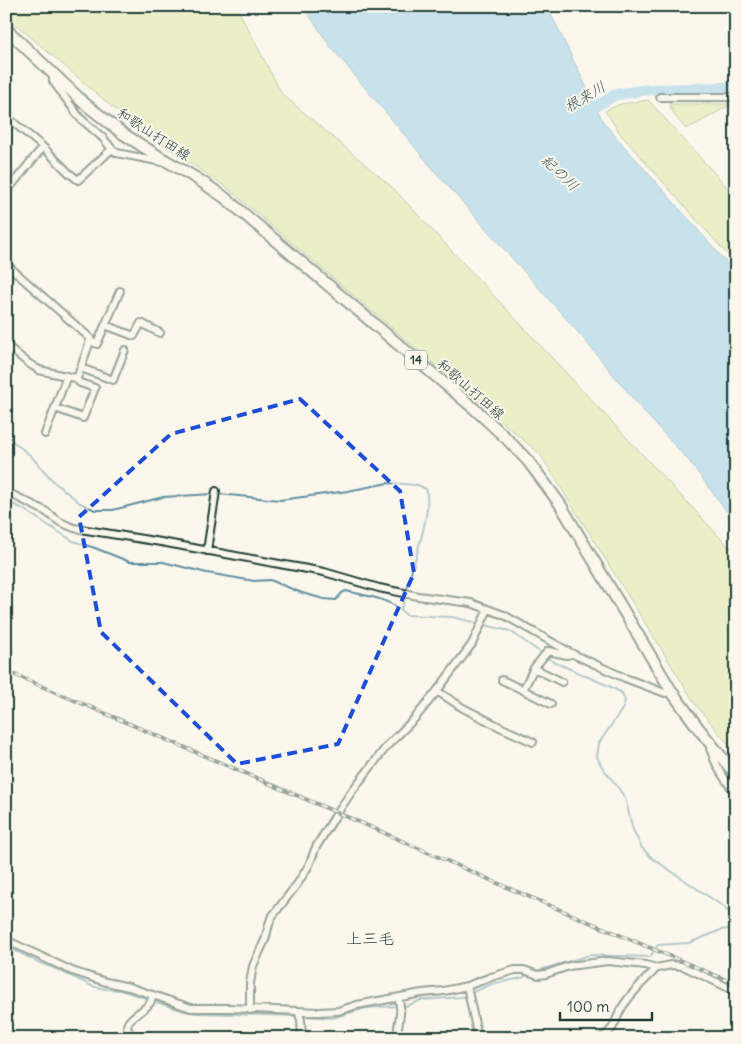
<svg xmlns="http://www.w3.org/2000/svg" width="742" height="1044" font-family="Delius,'Klee One',sans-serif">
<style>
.green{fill:#d4e599;stroke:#7a9166}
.water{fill:#89c8ea;stroke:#5f90a1}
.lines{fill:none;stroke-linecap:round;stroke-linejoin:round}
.stream{stroke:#5f90a1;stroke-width:2}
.river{stroke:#89c8ea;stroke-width:11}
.minor-casing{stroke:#1f3d34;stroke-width:10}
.primary-casing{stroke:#1f3d34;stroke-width:14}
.minor{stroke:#fbf7ec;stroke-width:6}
.primary{stroke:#fbf7ec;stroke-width:10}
.rail-casing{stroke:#1f3d34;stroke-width:4}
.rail{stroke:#fbf7ec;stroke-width:2;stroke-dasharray:5.5;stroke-linecap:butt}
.marked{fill:none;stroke:#1d4ed8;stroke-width:4;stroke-dasharray:10 6;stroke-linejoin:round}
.labels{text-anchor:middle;stroke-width:4;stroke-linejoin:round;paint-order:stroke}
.shield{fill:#fbf7ec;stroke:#61756b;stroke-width:1}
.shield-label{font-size:12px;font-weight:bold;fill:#1f3d34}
.street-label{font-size:14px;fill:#1f3d34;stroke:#fbf7ec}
.water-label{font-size:15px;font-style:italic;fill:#345958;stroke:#fbf7ec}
.quarter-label{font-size:16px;fill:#1f3d34;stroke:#fbf7ec}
</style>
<rect width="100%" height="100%" fill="#fbf7ec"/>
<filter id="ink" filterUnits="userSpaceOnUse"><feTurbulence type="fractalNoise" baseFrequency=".02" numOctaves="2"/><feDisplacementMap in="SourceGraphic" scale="10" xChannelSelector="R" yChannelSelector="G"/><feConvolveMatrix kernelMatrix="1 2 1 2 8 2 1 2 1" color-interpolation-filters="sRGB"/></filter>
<g filter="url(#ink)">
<!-- green -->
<path class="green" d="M6,6H236L282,94L392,187L728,546L736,549V754L696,705L540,454L226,187L131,123L6,16Z
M648,100L736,197V264L622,136L605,111L620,104Z
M669,104H736V113L730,105L697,124L686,129L675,116Z"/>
<!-- water -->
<path class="water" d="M303,6H547L604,123L736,273V524L689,461L644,412L577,331L439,176L330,46Z"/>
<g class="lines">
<!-- stream -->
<path class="stream" d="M6,436L30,455L54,482L80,503L95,510H113L163,497L213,494
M218,494L280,500L348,491L388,483L418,485L426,489C433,513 412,564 407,591
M6,501L23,509L73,541L95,548L130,562H163L207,573L254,581L270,580L302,593L324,599L336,600L342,593L346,591C366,596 393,599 406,615L452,617L510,631L554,662L611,687L622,693L625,701L623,708L599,743L597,757L602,767L617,786L625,798L633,830L642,848L652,858L724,907L736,920
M401,610L406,595
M6,946L40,963L56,969L92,986L105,989L120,990L149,999
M533,972L590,955L650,957L658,945L689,943L721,930L736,928
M153,1001L184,1011L197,1013L297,1016
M402,1006H407L421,1000L462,997L491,984L522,978L529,974
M301,1016L332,1018L366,1008L397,1006"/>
<!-- river -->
<path class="river" d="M583,114L615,95L643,90L736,87"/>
<defs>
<path id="minor" d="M55,75L53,78V81L80,118L103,138L112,149L117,153L162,162L164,161
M660,97H736
M6,116L43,147L69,173L78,180L112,149
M6,192L43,147
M6,264L90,338V341L78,376L75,378
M105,325L134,336L141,323L160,333
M90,341L97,344L120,291
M6,345L28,363L39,370L75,378L80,383L95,388L83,418L55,408
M81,368L113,380L125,350
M45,434L67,376
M6,492L17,497L45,511L60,522L74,528L161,542L274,563L324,572L379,588L418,596L471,603L504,615L573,654L625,678L665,693L672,692
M207,551L216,491
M534,668L523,690L551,704
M502,680L523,690
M562,682L534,668L548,651L567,655L571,654
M437,691L463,708L502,728L533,742
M712,745L710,748C715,764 725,781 736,793
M6,940L72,971L106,982L129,987L191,1008H229L319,1012L338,1011L357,1005L422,993L444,991L467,986L491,977L515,970H524L538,975L546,974L569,966L608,961L645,965L657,968L671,965L683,966L727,987L734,991
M467,986L478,1038
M250,1010V983L253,966L265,940L268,928L271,918L298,883L309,865L316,847L334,818L352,791L387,746L415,718L437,691L472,644L488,609
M298,1011L301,1020L302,1038
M134,1038C115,1020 141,1015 150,1003C150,1003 153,996 153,996
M398,1038C396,1023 404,1013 398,998
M601,1038C617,1029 614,1019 623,1006C632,992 645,980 657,968"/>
<path id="primary" d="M6,29L84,103L122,133L158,156L196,178L224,197L477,411L506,438L528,461L546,485L560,504L672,692L699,729L736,775"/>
</defs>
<!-- minor casing -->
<use href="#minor" class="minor-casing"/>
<!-- primary casing -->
<use href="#primary" class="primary-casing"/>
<!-- minor -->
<use href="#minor" class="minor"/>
<!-- primary -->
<use href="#primary" class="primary"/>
<defs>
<path id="rail" d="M6,671L373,828L506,887L736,984"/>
</defs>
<!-- rail casing -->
<use href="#rail" class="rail-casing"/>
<!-- rail -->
<use href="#rail" class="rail"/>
</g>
</g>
<!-- marked area -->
<path d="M0 0H742V1044H0ZM300,399L400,491L414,573L338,744L237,764L101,632L79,517L171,434Z" fill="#fbf7ec" fill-opacity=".55" fill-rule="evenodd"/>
<path class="marked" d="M300,399L400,491L414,573L338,744L237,764L101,632L79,517L171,434Z"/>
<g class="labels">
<!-- shield labels -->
<rect class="shield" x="405" y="350.5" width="22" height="19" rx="4"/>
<g class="shield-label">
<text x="416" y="364">14</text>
</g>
<!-- street labels -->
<g class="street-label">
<text transform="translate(154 134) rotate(33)" y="5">和歌山打田線</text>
<text transform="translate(471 389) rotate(41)" y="5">和歌山打田線</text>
</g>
<!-- water labels -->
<g class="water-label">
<text transform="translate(585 97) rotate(-31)" y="5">根来川</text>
<text transform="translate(560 173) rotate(44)" y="5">紀の川</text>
</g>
<!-- quarter labels -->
<g class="quarter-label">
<text x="370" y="944">上三毛</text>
</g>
</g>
<!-- margin -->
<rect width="742" height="1044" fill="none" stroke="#fbf7ec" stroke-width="25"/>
<rect x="12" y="12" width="717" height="1019" fill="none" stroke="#1f3d34" stroke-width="2" filter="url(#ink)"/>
<!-- scale -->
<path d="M560 1012v8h92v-8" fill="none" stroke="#1f3d34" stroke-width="2.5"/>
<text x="567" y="1012" font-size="15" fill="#1f3d34" stroke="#fbf7ec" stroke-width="4" paint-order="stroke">100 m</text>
</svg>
